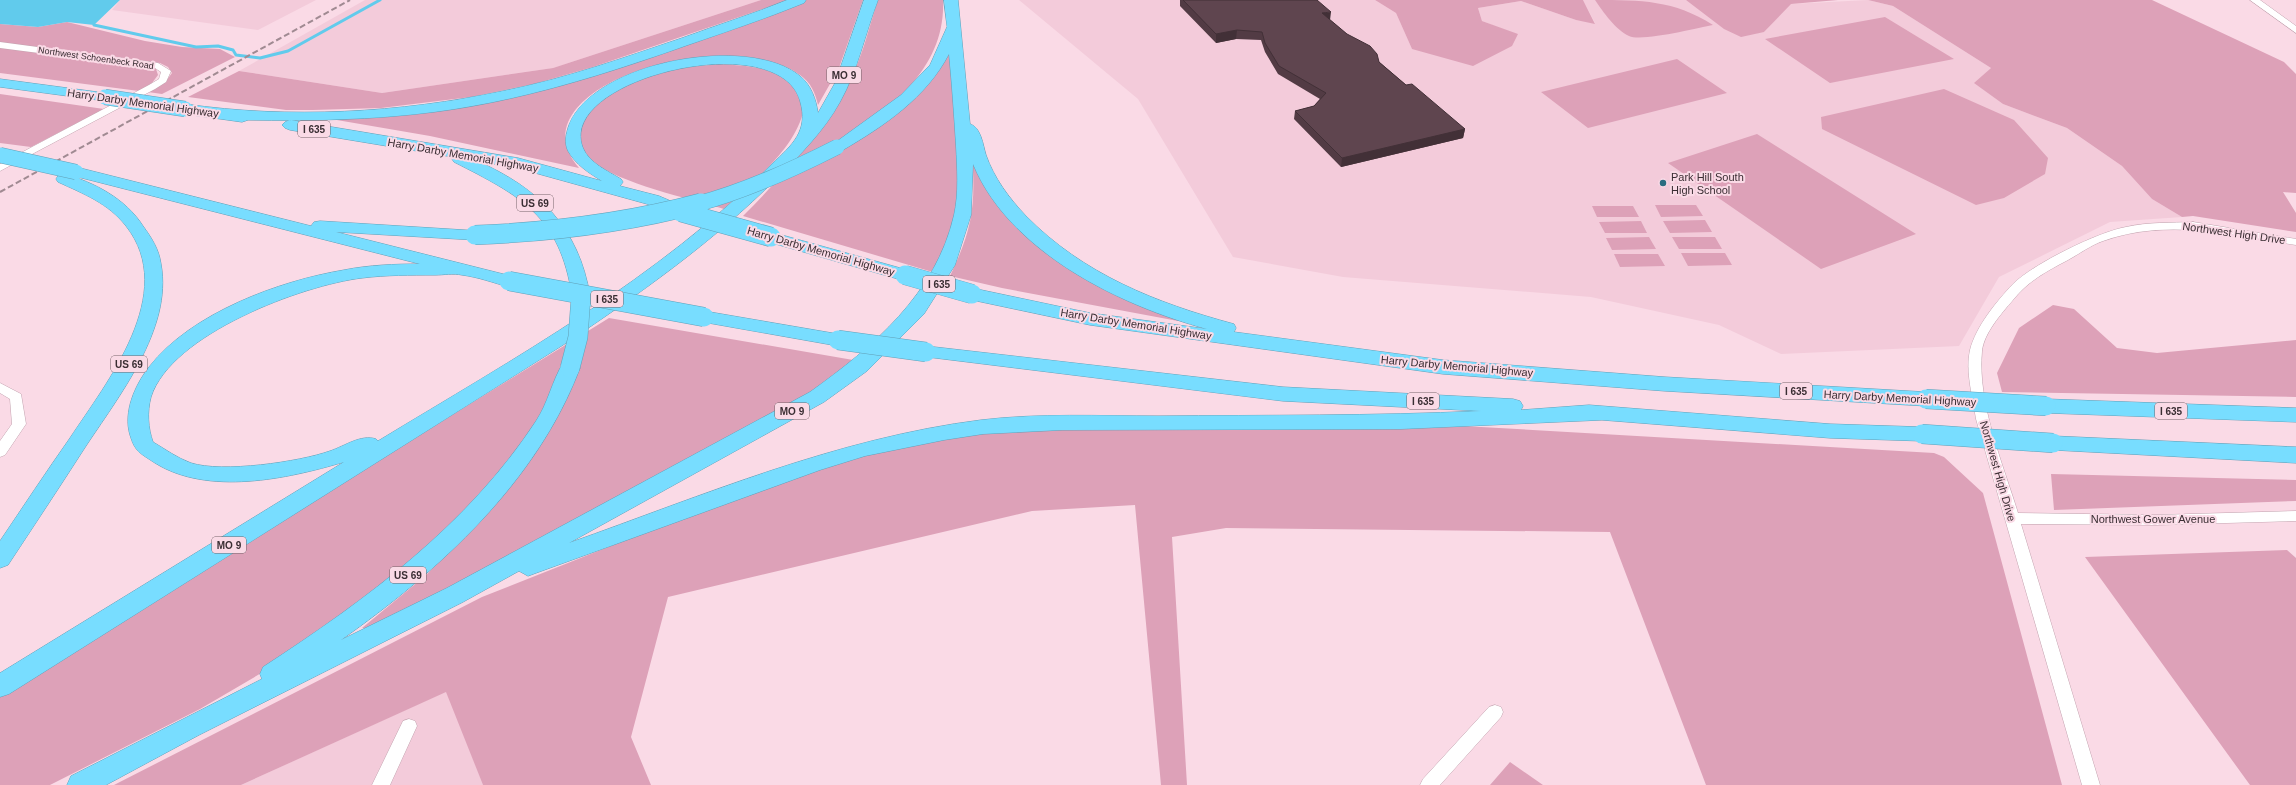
<svg xmlns="http://www.w3.org/2000/svg" width="2296" height="785" font-family="Arial,sans-serif">
<style>
.built{fill:#f3cbda}
.green{fill:#dda1b8}
.water{fill:#61cbec}
.lines{fill:none;stroke-linecap:round;stroke-linejoin:round}
.stream{stroke:#61cbec;stroke-width:3}
.minor-casing{stroke:#c3a4b0;stroke-width:1}
.highway-casing{stroke:#62a0b8;stroke-width:1}
.minor{fill:#fff;fill-rule:evenodd}
.highway{fill:#78ddff;fill-rule:evenodd}
.rail{stroke:#a08a92;stroke-width:2;stroke-dasharray:6 3;stroke-linecap:butt}
.highway-bridge-far1-casing{stroke:#62a0b8;stroke-width:16;stroke-linecap:butt}
.highway-bridge-casing{stroke:#62a0b8;stroke-width:20;stroke-linecap:butt}
.highway-bridge-far1{stroke:#78ddff;stroke-width:15}
.highway-bridge{stroke:#78ddff;stroke-width:19}
.wall{fill:#523b44}
.shaded-wall{fill:#423037}
.building{fill:#5f454f;stroke:#423037}
.poi-dot{fill:#2b6c80;stroke:#fadae6;stroke-width:1.5}
.labels{text-anchor:middle;stroke-width:4;stroke-linejoin:round;paint-order:stroke}
.far-street-label{font-size:9px;fill:#3a2e33;stroke:#fadae6}
.shield{fill:#fadae6;stroke:#746269;stroke-width:1}
.shield-label{font-size:10px;font-weight:bold;fill:#3a2e33}
.street-label{font-size:11px;fill:#3a2e33;stroke:#fadae6}
.poi-label{font-size:11px;fill:#3a2e33;stroke:#fadae6;text-anchor:start}
</style>
<rect width="100%" height="100%" fill="#fadae6"/>
<!-- built -->
<path class="built" d="M120,0H316L258,30L112,10Z
M365,0H761L553,68L382,93L239,71Z
M1019,0H1375L1396,13L1412,49L1518,35L1482,21L1478,8L1521,1L1576,20L1595,23L1583,0H1686L1764,32L1790,4L1868,0L1893,6L1991,68L1975,83L2003,104L2067,128L2122,166L2152,199L2182,217L2110,222L1999,277L1959,346L1781,354L1719,325L1591,297L1343,277L1233,257L1138,99Z
M447,691L483,785H241Z"/>
<!-- green -->
<path class="green" d="M761,0H789L593,67L534,84L471,97L381,108L313,110H286L188,97L239,71L382,93L553,68Z
M806,0H863L839,68L818,105C815,92 811,83 800,75C793,70 784,65 775,64C763,61 748,63 736,63C715,63 693,60 672,62C626,68 530,111 579,168L430,136L331,119L503,99Z
M878,0H943C946,69 891,104 847,147L948,52H952L959,177L956,221L936,273L743,216C789,169 824,133 854,72C864,50 870,24 878,0Z
M1375,0H1583L1595,24L1576,20L1521,1L1478,8L1482,21L1518,34L1512,46L1473,66L1412,49L1396,13Z
M1595,0C1641,0 1674,0 1713,25C1697,28 1642,42 1629,36C1616,30 1603,12 1595,0Z
M1686,0H1838L1791,4L1764,32L1741,37L1724,29Z
M1868,0H2152L2284,62L2296,74V193L2283,192L2296,213V232L2193,216L2182,217L2152,199L2122,166L2067,128L2003,104L1974,83L1991,68L1893,6Z
M1885,17L1954,59L1830,83L1765,39Z
M67,22L145,41L182,47L220,49L235,57L162,94L148,92L166,81L172,73L168,67L160,63L54,48L46,53L149,67L156,69L158,75L152,83L139,91L0,73V24L38,27Z
M1677,59L1727,93L1588,128L1541,92Z
M719,64C738,65 779,67 792,84C798,90 801,102 804,109C795,150 753,181 724,209C691,199 617,183 593,161C583,152 580,145 581,132C581,100 637,77 664,71C682,67 701,66 719,64Z
M1944,89L2014,120L2048,158L2045,174L2004,198L1976,205L1822,129L1821,117Z
M0,94L104,109L31,147L0,143Z
M1757,134L1916,234L1821,269L1668,163Z
M972,155L1014,222L1178,319V321L1002,288L950,276C972,230 976,206 972,155Z
M1655,205H1696L1703,216L1661,217Z
M1592,206H1633L1639,217H1597Z
M1705,220L1712,232L1670,233L1663,221Z
M1641,221L1647,233H1605L1599,222Z
M1649,237L1656,249L1612,250L1606,238Z
M1672,237H1715L1722,249H1679Z
M1681,253H1725L1732,265L1688,266Z
M1614,254H1658L1665,266L1620,267Z
M2053,305L2074,309L2117,348L2157,353L2296,340V397L2002,392L1997,373L2019,328Z
M609,318L859,361L808,398L369,629L362,628L425,576L459,542L542,443L558,416L568,394L562,371L537,422L495,480L421,558L292,655L200,709L50,785H0V695Z
M1463,426L1934,453L1944,457L1983,493L2062,785H1706L1610,532L1226,528L1172,537L1187,785H1161L1135,505L1032,511L668,597L631,737L651,785H483L446,692L241,785H114L482,597L699,511L876,450L988,430Z
M2051,474L2296,480V501L2054,510Z
M2287,550L2296,558V785H2250L2085,557Z
M1510,762L1543,785H1490Z"/>
<!-- water -->
<path class="water" d="M0,0H120L94,25L67,22L38,27L0,24Z"/>
<g class="lines">
<!-- stream -->
<path class="stream" d="M94,25L196,47L218,46L233,50L236,55L260,58L288,51L380,0"/>
<defs>
<path id="minor" d="M2250,0H2260L2296,26V33Z
M0,42L158,63L171,71L166,82L155,89L0,171V164L149,85L159,79L161,72L155,68L0,48Z
M2193,222L2296,239V245C2231,235 2167,218 2103,241C2091,245 2079,254 2068,260C2047,271 2028,281 2013,300C2001,314 1984,333 1982,351C1977,403 2003,464 2018,513L2156,515L2296,511V521L2156,525L2021,524L2100,785H2082L1976,419C1973,398 1965,371 1970,350C1976,326 1997,301 2013,284C2033,264 2098,232 2126,227C2148,222 2171,223 2193,222Z
M0,383L21,394L26,424L5,455L0,457V441L12,424L10,399L0,393Z
M1495,705L1501,707L1503,712L1501,717L1440,785H1420L1423,779L1489,707Z
M409,719L415,721L417,726L390,785H372L403,721Z"/>
<path id="highway" d="M787,0H806L804,3C765,19 725,32 685,46C603,75 520,101 434,112C372,120 310,121 248,120L242,122L185,114L180,112L177,109L180,106L185,104C289,119 400,113 503,91C564,79 623,58 682,38C717,25 753,14 787,0Z
M864,0H878C865,34 858,70 840,102C824,131 800,155 777,178C712,243 638,295 563,345L9,694L0,697V673L344,462C287,479 208,496 155,463C140,453 135,452 130,435C123,412 135,385 149,367C191,313 279,281 344,270C369,265 395,264 420,264L70,175L68,172L70,169L76,167L311,226L314,222L320,221L481,231L484,235L481,239L475,240L336,232L515,277L518,281L515,285L509,287C494,283 478,277 462,275C453,273 444,275 435,275C411,275 386,275 362,278C303,285 171,334 151,397C147,412 148,428 153,442C165,449 177,458 191,463C222,473 299,462 330,451C345,446 361,434 376,439L378,441C515,358 658,279 772,164C792,145 809,131 800,101C779,25 555,79 583,148C589,163 608,171 621,179L623,182L620,186L659,196L687,208L689,212L687,216H675L647,204L517,168L477,161C539,188 579,228 590,296L587,300L581,302L575,300L572,296C560,216 521,196 454,162L452,159L453,157L290,130L285,128L282,125L285,122L290,120L518,158L602,181C589,173 576,165 568,151C564,143 566,133 569,125C594,61 749,34 800,76C811,85 816,99 818,113L835,83Z
M944,0H958L970,124C981,127 983,145 986,155C994,178 1009,198 1026,216C1083,274 1156,303 1234,324L1236,328L1234,332L1443,360L1665,377L1926,392L1933,394L1936,399L1933,404L1926,406L1665,391L1443,374L1090,325L972,300L966,298L963,294L966,290L972,288L1090,313L1207,329C1121,306 1009,252 973,164L971,215L955,265L924,314L867,371L824,402L569,543C704,495 838,438 981,420C1039,413 1100,416 1158,416C1266,415 1373,416 1481,411L1283,401L919,356L916,352L919,348L926,346L1283,387L1513,399L1520,401L1523,406L1521,410L1589,405L1830,424L1922,427L1929,429L1932,434L1929,439L1922,441L1830,438L1602,420L1401,429L1062,430L983,434L944,440L865,456L820,470L536,573L528,576L519,571L463,602L199,735L106,785H67L71,776L262,679L260,674L263,667C366,600 468,525 536,421C548,403 552,381 563,363L570,361L577,363L580,368C537,482 439,571 341,640L447,588L810,392C873,347 936,294 954,215C959,193 957,168 956,146C954,115 952,85 949,54C926,98 884,126 843,150H831L829,147L901,95L930,65L947,27Z
M0,79L105,93L112,97L105,101L0,87Z
M64,174C94,182 126,199 143,226C151,237 159,249 161,264C173,329 118,397 84,449C59,488 33,527 8,565L0,568V541C23,507 46,472 70,438C107,382 179,293 126,226C108,203 84,194 58,182L56,179L58,176Z
M771,232L911,271L914,275L911,279L905,281L765,241L762,237L765,233Z
M704,311L838,334L845,336L848,340L845,344L838,346L697,321L695,317L697,313Z
M2046,399L2296,408V422L2046,413L2039,411L2036,406L2039,401Z
M2053,436L2296,447V463L2053,450L2046,448L2043,443L2046,438Z"/>
</defs>
<!-- minor casing -->
<use href="#minor" class="minor-casing"/>
<!-- highway casing -->
<use href="#highway" class="highway-casing"/>
<!-- minor -->
<use href="#minor" class="minor"/>
<!-- highway -->
<use href="#highway" class="highway"/>
<!-- rail -->
<path class="rail" d="M0,192L350,0"/>
<defs>
<path id="highway-bridge-far1" d="M105,97L185,109
M0,155L76,172
M697,204C746,191 792,170 837,147"/>
<path id="highway-bridge" d="M681,212L771,237
M475,235C552,232 626,223 701,203
M905,275L972,294
M509,281L704,317
M838,340L926,352
M570,368L578,337L581,296
M1926,399L2046,406
M1922,434L2053,443"/>
</defs>
<!-- highway-bridge-far1 casing -->
<use href="#highway-bridge-far1" class="highway-bridge-far1-casing"/>
<!-- highway-bridge casing -->
<use href="#highway-bridge" class="highway-bridge-casing"/>
<!-- highway-bridge-far1 -->
<use href="#highway-bridge-far1" class="highway-bridge-far1"/>
<!-- highway-bridge -->
<use href="#highway-bridge" class="highway-bridge"/>
</g>
<!-- wall -->
<path class="wall" d="M1180,0H1317L1330,20L1406,85L1465,129L1463,138L1341,167L1294,119L1295,111L1314,106L1320,99L1278,74L1265,52L1261,40L1236,39L1216,43L1180,6Z"/>
<!-- shaded-wall -->
<path class="shaded-wall" d="M1331,12L1330,20L1322,13Z
M1237,30L1236,39L1216,43V34Z
M1465,129L1463,138L1341,167L1342,158Z"/>
<!-- building -->
<path class="building" d="M1183,0H1317L1331,12L1322,13L1347,34L1370,46L1377,54L1379,62L1406,85L1412,84L1465,129L1342,158L1295,111L1314,106L1326,93L1279,66L1265,43L1262,32L1237,30L1216,34Z"/>
<!-- markers -->
<circle class="poi-dot" cx="1663" cy="183" r="4"/>
<g class="labels">
<!-- far-street labels -->
<g class="far-street-label">
<text transform="translate(96 58) rotate(8)" y="3">Northwest Schoenbeck Road</text>
</g>
<!-- shield labels -->
<g class="shield">
<rect x="827" y="67" width="34" height="16" rx="3"/>
<rect x="298" y="121" width="32" height="16" rx="3"/>
<rect x="517" y="195" width="36" height="16" rx="3"/>
<rect x="923" y="276" width="32" height="16" rx="3"/>
<rect x="591" y="291" width="32" height="16" rx="3"/>
<rect x="111" y="356" width="36" height="16" rx="3"/>
<rect x="1780" y="383" width="32" height="16" rx="3"/>
<rect x="1407" y="393" width="32" height="16" rx="3"/>
<rect x="775" y="403" width="34" height="16" rx="3"/>
<rect x="2155" y="403" width="32" height="16" rx="3"/>
<rect x="212" y="537" width="34" height="16" rx="3"/>
<rect x="390" y="567" width="36" height="16" rx="3"/>
</g>
<g class="shield-label">
<text x="844" y="79">MO 9</text>
<text x="314" y="133">I 635</text>
<text x="535" y="207">US 69</text>
<text x="939" y="288">I 635</text>
<text x="607" y="303">I 635</text>
<text x="129" y="368">US 69</text>
<text x="1796" y="395">I 635</text>
<text x="1423" y="405">I 635</text>
<text x="792" y="415">MO 9</text>
<text x="2171" y="415">I 635</text>
<text x="229" y="549">MO 9</text>
<text x="408" y="579">US 69</text>
</g>
<!-- street labels -->
<g class="street-label">
<text transform="translate(143 103) rotate(8)" y="4">Harry Darby Memorial Highway</text>
<text transform="translate(463 155) rotate(10)" y="4">Harry Darby Memorial Highway</text>
<text transform="translate(2234 233) rotate(8)" y="4">Northwest High Drive</text>
<text transform="translate(821 251) rotate(16)" y="4">Harry Darby Memorial Highway</text>
<text transform="translate(1136 324) rotate(9)" y="4">Harry Darby Memorial Highway</text>
<text transform="translate(1457 366) rotate(5)" y="4">Harry Darby Memorial Highway</text>
<text transform="translate(1900 398) rotate(3)" y="4">Harry Darby Memorial Highway</text>
<text transform="translate(1998 471) rotate(74)" y="4">Northwest High Drive</text>
<text x="2153" y="523">Northwest Gower Avenue</text>
</g>
<!-- poi labels -->
<g class="poi-label">
<text x="1671" y="181">Park Hill South<tspan x="1671" dy="13">High School</tspan></text>
</g>
</g>
</svg>
